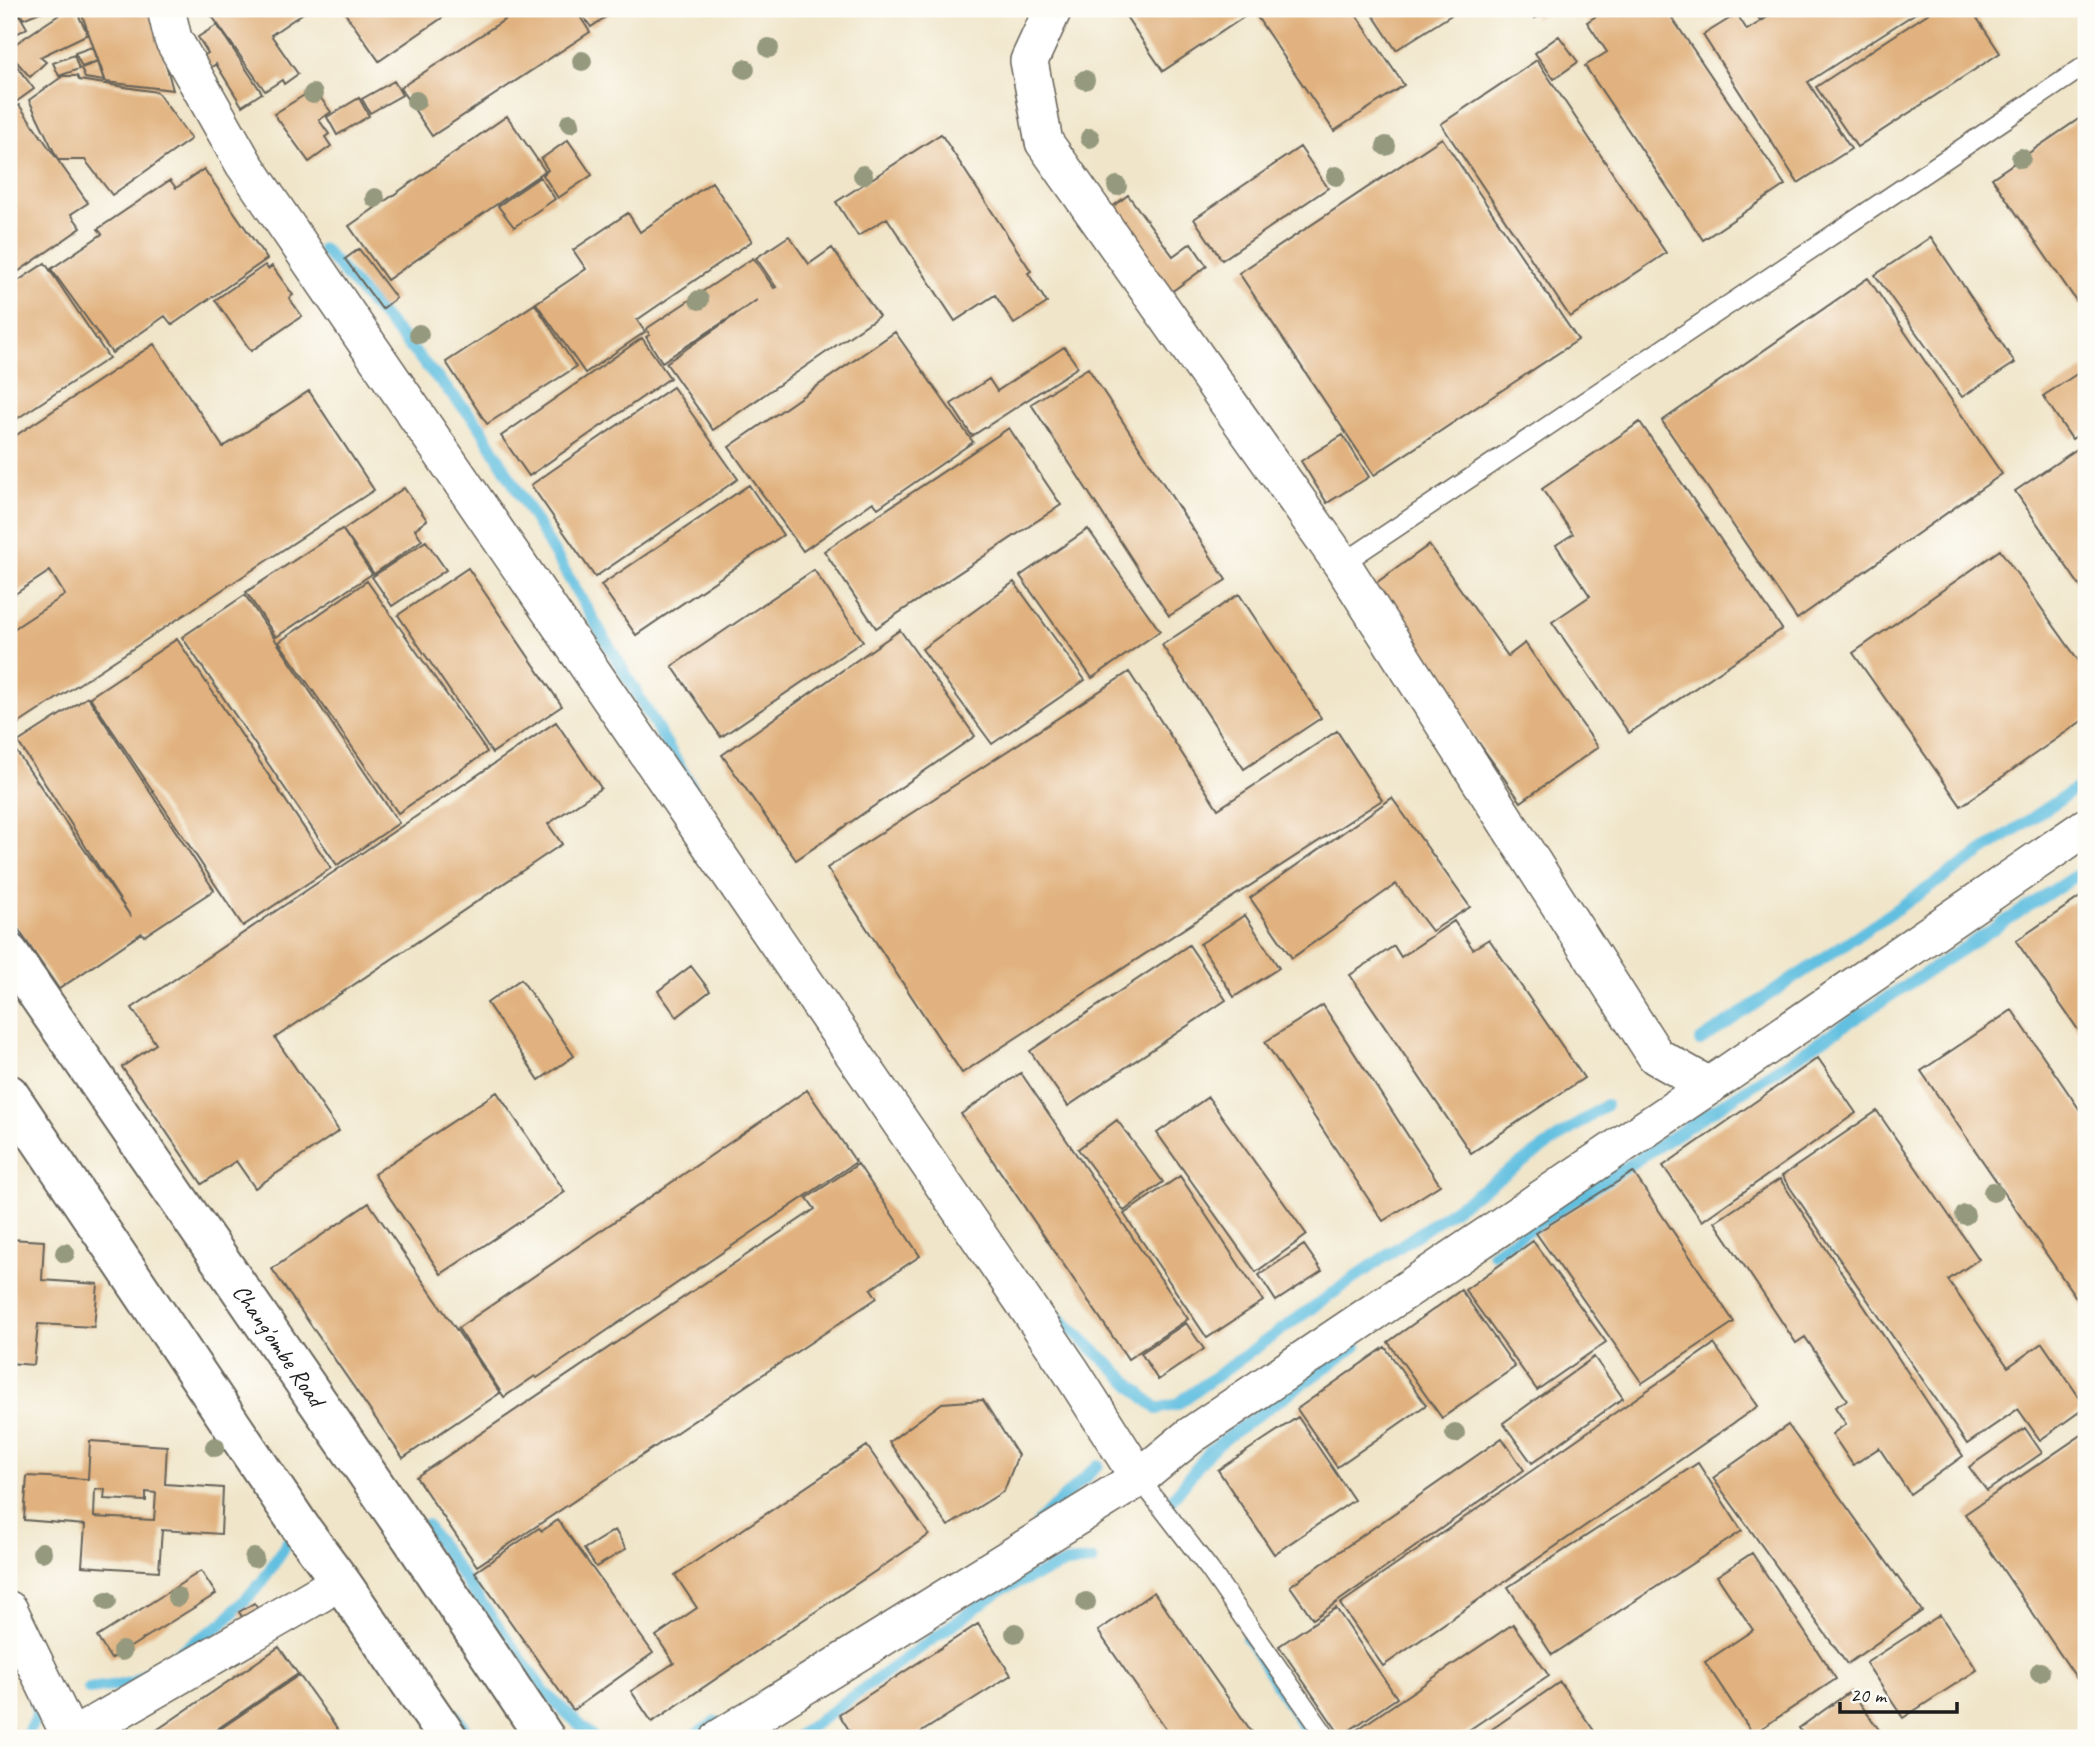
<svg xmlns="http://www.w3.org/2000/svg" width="2095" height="1747" font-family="Caveat,sans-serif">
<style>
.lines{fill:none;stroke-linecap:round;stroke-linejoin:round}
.stream{stroke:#62bfe0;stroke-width:12}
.building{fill:#e1b27f;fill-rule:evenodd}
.lane-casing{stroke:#666259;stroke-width:21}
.street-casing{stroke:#666259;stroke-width:40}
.primary-casing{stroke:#666259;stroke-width:42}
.lane{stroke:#fff;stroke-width:18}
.street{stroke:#fff;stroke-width:37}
.primary{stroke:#fff;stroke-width:38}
.tree{fill:#95997d}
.labels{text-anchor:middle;stroke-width:5;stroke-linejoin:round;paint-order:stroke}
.street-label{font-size:24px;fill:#1c1c1c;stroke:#fdfcf7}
</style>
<rect width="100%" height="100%" fill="#fdfcf7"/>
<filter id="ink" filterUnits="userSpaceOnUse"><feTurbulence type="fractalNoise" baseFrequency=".0143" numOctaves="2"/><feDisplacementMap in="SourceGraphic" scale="14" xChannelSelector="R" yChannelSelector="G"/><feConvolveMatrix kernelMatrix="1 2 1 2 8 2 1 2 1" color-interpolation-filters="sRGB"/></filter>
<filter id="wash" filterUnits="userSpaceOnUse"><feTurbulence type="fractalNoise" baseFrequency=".00686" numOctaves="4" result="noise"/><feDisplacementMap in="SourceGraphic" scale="28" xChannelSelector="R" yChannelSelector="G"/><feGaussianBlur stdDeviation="1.57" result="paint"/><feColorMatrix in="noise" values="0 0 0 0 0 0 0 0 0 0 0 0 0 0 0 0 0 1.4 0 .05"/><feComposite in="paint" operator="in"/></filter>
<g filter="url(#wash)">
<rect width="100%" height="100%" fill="#f0e5c9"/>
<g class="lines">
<!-- stream -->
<path class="stream" d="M323,249L479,425L693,789
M9,928L23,948
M1700,1041L2086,782
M1493,1253L2086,869
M1039,1299L1157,1409L1177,1404L1364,1271L1606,1105
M1175,1516L1168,1504L1210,1451L1238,1429L1356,1346
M1038,1522L1098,1465
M426,1525L544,1692L594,1738
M1247,1637L1311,1738
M89,1689L132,1683L222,1624L262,1582L289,1540
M455,1714L470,1738
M25,1738L38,1714L34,1701
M690,1738L716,1722
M795,1738L1002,1589L1067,1563L1092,1561"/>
</g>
<g id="blocks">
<!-- building -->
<path class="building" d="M9,9H16L27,28L9,38Z
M19,9H47L23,19Z
M68,9H75L88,34L40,57L46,62L30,77L9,53V48Z
M80,9H151L173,90L106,82Z
M207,9H309L271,35L298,74L284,84L282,80L265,91Z
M351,9H455L379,61L345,13Z
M521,9H575L590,32L432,136L400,88Z
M578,9H617L591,27Z
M1121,9H1352L1404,85L1334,131L1253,11L1163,71Z
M1369,9H1454L1456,12L1396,50Z
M1531,9H1556L1535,18Z
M1607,9H1666L1785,185L1703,240L1585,66L1607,52L1587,22Z
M1753,9H1777L1760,20Z
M1781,9H1922L1808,82L1851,149L1798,183L1703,35L1737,14L1747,30Z
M1935,9H1971L2000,53L1857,147L1816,87Z
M217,25L262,93L242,106L216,64L206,71L199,59L208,53L198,37Z
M1559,36L1578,62L1554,79L1535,53Z
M92,47L97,61L82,67L75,53Z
M74,55L79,69L59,76L53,63Z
M9,56L34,89L9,107Z
M1537,60L1666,253L1570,317L1441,124Z
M98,62L104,81L85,78L81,68Z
M63,76H77L79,80L157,92L191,139L112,195L85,160H58L29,100Z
M394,81L402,95L370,113L362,99Z
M314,89L331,112L319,120L329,134L325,137L331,146L309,162L274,114Z
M359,98L369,116L337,135L327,117Z
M19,105L88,203L71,214L81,228L9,278V112Z
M2086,114V315L1992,178Z
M507,116L545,171L387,280L349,226Z
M941,134L1031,271L1028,273L1047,303L1014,324L995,295L955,321L887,218L858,236L836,202Z
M1442,138L1578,340L1374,475L1239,273Z
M568,140L592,175L558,198L543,175L548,170L541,159Z
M1300,147L1328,188L1222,260L1194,219Z
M204,169L267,259L172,325L165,316L112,353L51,269L102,234L98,229L170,180L176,188Z
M540,177L555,199L514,227L498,206Z
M712,182L752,241L637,320L645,332L585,373L536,303L586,269L573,250L628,213L640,232Z
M1128,195L1173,256L1191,243L1207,266L1160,300L1099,217Z
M789,236L809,264L832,248L879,316L713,430L666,363L757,300L662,362L646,337L650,335L646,329L753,258L774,288L776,287L756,258Z
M1931,237L2015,363L1962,397L1875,275Z
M359,249L396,298L382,309L345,259Z
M45,263L109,358L9,424V287Z
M265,265L268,269L272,266L293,295L289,298L302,316L251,351L215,300Z
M1868,278L2002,474L1797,619L1662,421Z
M535,304L576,367L487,424L446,362Z
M895,332L973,442L878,508L873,502L803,551L729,447Z
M642,338L670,378L529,476L501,436Z
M154,344L223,447L309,391L374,490L9,730V632L65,595L50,571L9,598V440Z
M1064,347L1078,367L972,436L951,404L989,379L997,391Z
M1088,368L1226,580L1169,616L1031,404Z
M2086,368V429L2072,439L2043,396Z
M673,387L738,479L595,577L531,485Z
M1640,422L1782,629L1629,733L1552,622L1590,596L1556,545L1573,534L1542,489Z
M1009,428L1061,505L876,628L824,551Z
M1343,435L1369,477L1327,503L1301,461Z
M2086,443V595L2015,491Z
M749,485L783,535L636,635L601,585Z
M404,488L427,520L415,529L422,540L374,574L343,530Z
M342,529L372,574L276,637L246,592Z
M1088,529L1160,631L1092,678L1020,576Z
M426,541L446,570L392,606L372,577Z
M1429,545L1508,656L1525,643L1598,747L1521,802L1369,588Z
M2000,550L2086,671V718L1961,806L1853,653Z
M468,568L562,706L492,753L398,615Z
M814,570L863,641L721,737L672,666Z
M367,581L487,752L398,813L279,642Z
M1014,582L1085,680L992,744L922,649Z
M1239,594L1321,718L1244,769L1162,645Z
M245,595L399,823L337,865L182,637Z
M900,630L975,736L796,860L722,755Z
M177,639L331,868L243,926L90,697Z
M1129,672L1218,809L1337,731L1382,800L962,1073L827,868Z
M88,697L214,890L144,936L142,933L59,989L9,916V751L14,748L131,917L18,742Z
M556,722L601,788L548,824L562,844L275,1038L339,1131L255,1188L236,1161L202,1184L122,1067L156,1044L132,1008Z
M1392,798L1470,907L1432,931L1396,884L1292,958L1250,898Z
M2086,893V1041L2016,941Z
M1245,915L1279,968L1234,997L1200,944Z
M1454,921L1473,949L1489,939L1584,1078L1471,1153L1350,975L1394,946L1401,957Z
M1189,945L1226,1000L1068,1106L1030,1051Z
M691,966L710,991L677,1017L658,991Z
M521,979L574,1056L539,1080L487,1003Z
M1323,1005L1440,1185L1383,1221L1265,1042Z
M2012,1010L2086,1119V1312L1921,1071Z
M1818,1058L1856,1113L1702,1221L1663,1166Z
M1021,1073L1188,1319L1128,1359L961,1114Z
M807,1090L856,1162L537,1378L535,1376L504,1397L458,1328Z
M497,1092L565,1192L441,1274L374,1174Z
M1208,1097L1307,1235L1256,1272L1157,1133Z
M1877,1111L1979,1259L1948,1280L2008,1367L2042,1343L2086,1407L2040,1440L2018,1409L1967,1444L1782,1176Z
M1117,1120L1163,1182L1124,1211L1078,1149Z
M858,1164L920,1256L871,1289L877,1298L477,1566L416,1477L815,1209L807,1198Z
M1633,1172L1734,1322L1642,1383L1536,1233Z
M1180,1176L1263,1301L1207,1338L1124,1214Z
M1780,1179L1963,1456L1910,1494L1879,1448L1853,1465L1832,1434L1846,1424L1835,1407L1847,1400L1805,1337L1796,1343L1715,1222Z
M369,1203L500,1393L403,1458L272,1269Z
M9,1239L44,1241L42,1280L98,1284L94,1327L38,1324L34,1365L9,1363Z
M1533,1241L1606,1342L1537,1390L1465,1290Z
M1304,1245L1322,1271L1276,1301L1259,1275Z
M1461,1290L1515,1367L1442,1418L1388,1342Z
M1186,1323L1204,1349L1158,1380L1141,1353Z
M1714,1344L1758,1406L1383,1666L1340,1604Z
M1385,1347L1426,1405L1337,1467L1297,1409Z
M1594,1357L1623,1398L1532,1463L1503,1423Z
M983,1400L1018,1455L1004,1491L948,1526L889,1442L942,1403Z
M1298,1417L1354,1500L1274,1554L1218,1470Z
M1788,1425L1922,1611L1847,1664L1713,1478Z
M2025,1428L2042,1453L1987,1491L1969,1467Z
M2086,1432V1692L1965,1514Z
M1502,1438L1524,1470L1313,1619L1290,1586Z
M90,1441L167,1446L165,1484L223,1488L221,1534L162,1530L159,1571L82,1566L85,1525L24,1520L27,1476L88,1479ZM95,1489H105L104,1499L146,1501V1492L156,1493L154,1520L94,1517Z
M867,1446L929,1535L652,1722L631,1691L674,1663L656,1636L697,1608L675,1575Z
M1698,1463L1742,1531L1552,1655L1508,1587Z
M558,1520L653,1653L573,1710L475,1572L539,1528L542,1531Z
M615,1530L626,1549L596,1567L584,1549Z
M1752,1553L1836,1679L1753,1734L1705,1662L1753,1630L1717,1576Z
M201,1571L216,1594L111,1659L97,1637Z
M1154,1592L1256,1738H1172L1098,1631Z
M254,1603L261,1614L247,1624L239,1612Z
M1336,1608L1397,1698L1341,1736L1279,1646Z
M1940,1615L1977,1670L1903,1718L1866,1663Z
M978,1624L1011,1675L912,1738H854L839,1714Z
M1513,1624L1549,1676L1457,1738H1359L1355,1731Z
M279,1647L298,1674L204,1738H145Z
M299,1675L344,1738H207Z
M1560,1682L1599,1738H1479Z
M1851,1691L1885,1738H1806L1799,1728Z
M9,1721L21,1738H9Z"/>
</g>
</g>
<g filter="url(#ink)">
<use href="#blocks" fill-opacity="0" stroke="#666259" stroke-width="2"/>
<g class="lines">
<defs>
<path id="lane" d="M1342,564L2086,65
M1139,1478L1210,1570L1327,1738"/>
<path id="street" d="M166,9L173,39L244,164L1071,1371L1139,1478
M1053,9L1029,61L1044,142L1342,564L1656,1056L1709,1086
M9,1610L71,1738
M71,1738L321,1593L339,1579
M720,1738L1139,1478L1190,1436L1709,1086L2086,827"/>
<g id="primary">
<path id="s1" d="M9,953L412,1539L545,1738"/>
<path d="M9,1094L301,1528L343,1585L448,1738"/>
</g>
</defs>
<!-- lane casing -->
<use href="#lane" class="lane-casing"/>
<!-- street casing -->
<use href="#street" class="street-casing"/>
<!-- primary casing -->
<use href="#primary" class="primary-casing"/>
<!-- lane -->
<use href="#lane" class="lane"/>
<!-- street -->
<use href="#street" class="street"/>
<!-- primary -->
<use href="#primary" class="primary"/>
</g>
<!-- trees -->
<g class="tree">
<circle cx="769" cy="48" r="10"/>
<circle cx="582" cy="61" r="10"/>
<circle cx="745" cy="69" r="10"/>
<circle cx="1085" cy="80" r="10"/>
<circle cx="313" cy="94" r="10"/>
<circle cx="416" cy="101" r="10"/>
<circle cx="570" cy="123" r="10"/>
<circle cx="1090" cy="138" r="10"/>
<circle cx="1386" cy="146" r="10"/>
<circle cx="2021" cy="158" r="10"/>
<circle cx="863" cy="175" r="10"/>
<circle cx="1336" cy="176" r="10"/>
<circle cx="1117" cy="186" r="10"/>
<circle cx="375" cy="198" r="10"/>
<circle cx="699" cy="300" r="10"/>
<circle cx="419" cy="334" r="10"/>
<circle cx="1993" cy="1192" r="10"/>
<circle cx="1965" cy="1215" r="10"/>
<circle cx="65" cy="1253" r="10"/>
<circle cx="1455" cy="1433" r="10"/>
<circle cx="215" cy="1447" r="10"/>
<circle cx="42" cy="1552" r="10"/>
<circle cx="254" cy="1558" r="10"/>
<circle cx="177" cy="1597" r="10"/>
<circle cx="107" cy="1601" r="10"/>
<circle cx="1086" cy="1602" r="10"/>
<circle cx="1015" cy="1633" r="10"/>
<circle cx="122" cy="1651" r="10"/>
<circle cx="2040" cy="1672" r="10"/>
</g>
</g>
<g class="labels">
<!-- street labels -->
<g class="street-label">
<text dy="8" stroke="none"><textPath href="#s1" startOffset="476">Chang'ombe Road</textPath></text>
</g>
</g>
<!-- margin -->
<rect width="2095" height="1747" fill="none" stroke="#fdfcf7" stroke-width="35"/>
<!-- scale -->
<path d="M1840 1702v10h117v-10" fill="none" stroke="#1c1c1c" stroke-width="3.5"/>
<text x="1850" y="1702" font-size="21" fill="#1c1c1c" stroke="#fdfcf7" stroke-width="5" paint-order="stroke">20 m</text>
</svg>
